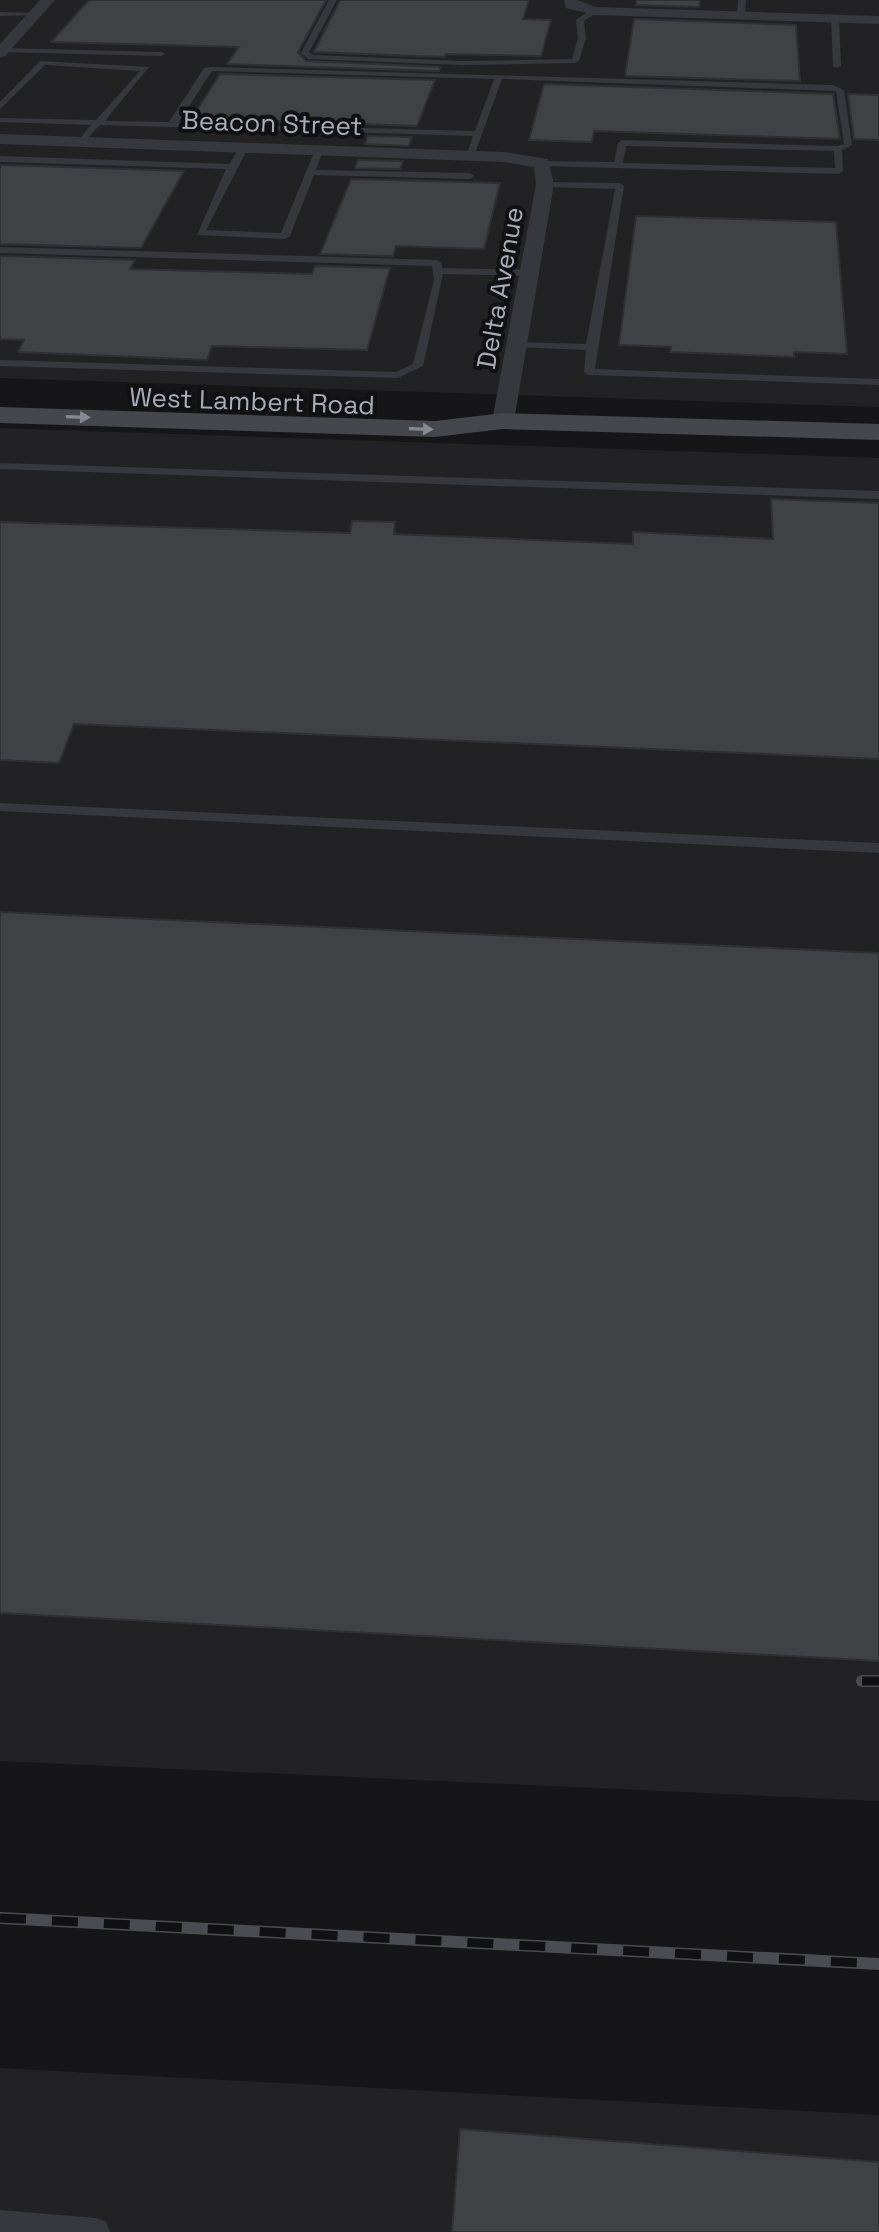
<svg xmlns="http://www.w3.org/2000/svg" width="879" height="2232" font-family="'Space Grotesk',sans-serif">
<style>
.built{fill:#222225}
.building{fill:#404145;stroke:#303034;stroke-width:2}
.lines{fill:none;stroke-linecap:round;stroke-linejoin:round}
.lane{fill:#37383d;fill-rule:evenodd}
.street{fill:#37383d;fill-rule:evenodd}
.secondary{fill:#45474d;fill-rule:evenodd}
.rail-casing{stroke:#4a4c52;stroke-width:12}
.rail{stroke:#111113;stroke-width:9;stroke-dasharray:26;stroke-linecap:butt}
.oneway{fill:#858993}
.labels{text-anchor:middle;stroke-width:8;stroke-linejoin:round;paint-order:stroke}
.far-street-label{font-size:26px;fill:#a8adb8;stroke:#111113}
</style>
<rect width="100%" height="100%" fill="#161618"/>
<!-- built -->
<path class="built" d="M0,0H879V407L0,378Z
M0,428L879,458V1801L0,1761Z
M0,2068L879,2115V2232H0Z"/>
<!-- building -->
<path class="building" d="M89,0H326L298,52L306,61L441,67L439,71L227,64L239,47L51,42Z
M340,0H529L523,19L551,20L541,56L446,54L444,57L314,52Z
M637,0H700L699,7L636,5Z
M634,19L796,25L800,81L625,76Z
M220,74L435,80L417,126L192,118Z
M544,84L833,94L840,139L594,131L592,142L529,140Z
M848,94L879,95V140L854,139Z
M368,136L412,137L409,146L365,144Z
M358,160L403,161L400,169L355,168Z
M0,165L36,166L184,171L141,248L0,244Z
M351,179L500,183L484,249L396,246L393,256L320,254Z
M636,216L836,222L847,354L794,352V357L670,352L671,347L619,345Z
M0,256L135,260L130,269L312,274L315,266L390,268L367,350L212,346L207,360L18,352L24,340L0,339Z
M771,499L879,503V759L74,724L59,763L0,760V522L350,533L352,521L395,522L394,534L633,544V532L773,539Z
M0,912L879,953V1661L0,1613Z
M460,2129L879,2162V2232H452Z"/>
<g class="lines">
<!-- lane -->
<path class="lane" d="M329,0H337L309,52L313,55L462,61L572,59L578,38L576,20L592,9L599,11L584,21L586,38L579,61L575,63L462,65L308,59L301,53Z
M738,0H746L745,16L741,18L737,16Z
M0,12L35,13L39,15L0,16Z
M835,16L839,18L841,66L837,68L833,66L831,18Z
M3,48L161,52L165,54L161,56L0,52Z
M40,61L149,67L105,121L169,122L204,68L212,67L833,85L844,90L852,145L842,150L843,171L839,174L542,166L539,161L614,162L618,143L622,140L837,146L844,144L836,91L502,79L474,156L470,159L466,156L473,136L100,125L81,145L77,142L91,125L0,122V118L96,120L140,71L45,65L0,109V102ZM212,71L494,79L475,131L178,123ZM626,146L834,151L835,168L623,163Z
M241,146L248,148L206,230L281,233L315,150L319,147L323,150L316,170L470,173L474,176L470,179L314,175L290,236L285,239L197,235L226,169L0,162V156L229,164Z
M542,182L620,183L624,186L595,369L879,379V385L589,375L584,372L586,350L513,347L512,345L517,342L586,344L615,189L545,187Z
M0,247L437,260L442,263V268L529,270L534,273L529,276L443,274L423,366L398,378L0,366V360L396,372L413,364L434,280L432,266L0,253Z
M0,463L879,491V499L0,469Z
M0,803L879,843V853L0,811Z
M0,2210L96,2218L106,2222L110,2232H0Z"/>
<!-- street -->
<path class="street" d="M40,0H55L5,56L0,58V44Z
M564,0H578L595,7L879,16V24L595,15L566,8Z
M0,134L503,152L548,159L554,184L514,421L503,428L492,421L536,184L534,167L503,162L0,144Z"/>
<!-- secondary -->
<path class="secondary" d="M0,407L435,421L503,413L879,424V440L503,429L435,437L0,423Z"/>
<defs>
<path id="rail" d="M862,1681H879
M0,1918L879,1964"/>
</defs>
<!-- rail casing -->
<use href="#rail" class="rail-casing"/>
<!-- rail -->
<use href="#rail" class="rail"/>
</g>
<!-- one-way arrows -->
<defs><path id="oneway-solid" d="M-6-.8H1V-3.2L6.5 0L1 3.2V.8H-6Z" transform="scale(2)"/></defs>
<g class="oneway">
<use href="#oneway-solid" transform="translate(78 417) rotate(2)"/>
<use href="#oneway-solid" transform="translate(421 429) rotate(2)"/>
</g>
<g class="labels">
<!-- far-street labels -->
<g class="far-street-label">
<text transform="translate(272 123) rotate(2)" y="9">Beacon Street</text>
<text transform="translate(500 288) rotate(-80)" y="9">Delta Avenue</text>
<text transform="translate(252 401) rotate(2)" y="9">West Lambert Road</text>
</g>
</g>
</svg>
